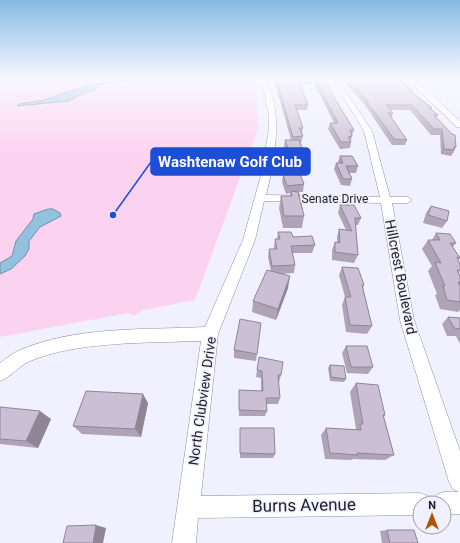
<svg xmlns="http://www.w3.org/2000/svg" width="460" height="543" font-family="Roboto,sans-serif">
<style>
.green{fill:#fcd2f1}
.water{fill:#93c2df;stroke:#7091a8}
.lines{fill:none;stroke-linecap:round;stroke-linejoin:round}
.minor-casing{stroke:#8d8da3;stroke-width:1}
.minor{fill:#fff;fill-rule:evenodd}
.wall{fill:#afa4b7}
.shaded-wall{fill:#8e8695}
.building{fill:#cbbfd5;stroke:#8e8695}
.labels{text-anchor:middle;stroke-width:3;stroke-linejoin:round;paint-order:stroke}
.far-street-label{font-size:12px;fill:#1f1f28;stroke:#f0f0fe}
.street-label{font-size:14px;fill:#1f1f28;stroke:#f0f0fe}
.near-street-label{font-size:17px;fill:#1f1f28;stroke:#f0f0fe}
.leader{fill:none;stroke:#1d4ed8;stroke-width:1.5}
.callout-dot{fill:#1d4ed8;stroke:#f0f0fe;stroke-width:1.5}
.callout{fill:#1d4ed8;stroke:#1d4ed8;stroke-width:1.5}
.callout-label{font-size:15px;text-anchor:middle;font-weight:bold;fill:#fff}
</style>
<rect width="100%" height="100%" fill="#f0f0fe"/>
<!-- green -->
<path class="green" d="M0,79H252L256,82L258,129L195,300L143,310L134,316L128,313L0,337Z"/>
<!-- water -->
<path class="water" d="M125,79H133L98,85L94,91L84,93L69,101L17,106L19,104L44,100L88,85Z
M48,209H53L60,213L61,216L40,227L29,241V249L25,256L11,269L0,274V263L12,256L16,241L33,219L34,214Z"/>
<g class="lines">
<defs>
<path id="minor" d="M258,79H264C285,108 274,163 266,195L380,197L364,131L338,88L329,79H335L342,86L372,131L390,197H407L412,200L407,203H392L414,320L460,451V514H444V503H433L436,495L444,492H459L453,489L449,482L400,320L381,203L264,201L255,240L218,334L201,496L420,493L428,496L431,503H420V515L198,518L196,543H172L201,341C150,343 74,341 28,362C18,367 11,377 0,381V363C6,359 11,354 18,351C73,326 146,330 205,327L243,240L260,179L269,130V115L263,86Z
M407,79H414L460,121V127H457Z"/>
</defs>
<!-- minor casing -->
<use href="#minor" class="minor-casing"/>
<!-- minor -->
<use href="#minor" class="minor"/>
</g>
<!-- wall -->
<path class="wall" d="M274,79H311L312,80L311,85H300L308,105L307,110H297L303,128L302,134H301L303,136L301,143H300L303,150L302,157H301L302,159L300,166H297L304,184L303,192H299L304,216L302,228H283L279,208L281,196H290V193L286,194L282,182L283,175L285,174L283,164L284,157H287L284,147L285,140H291Z
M312,79H324L335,99L354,130L352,136L351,141V142L350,148L340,149L328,129L330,123H334Z
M346,79H400L412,90L411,91L432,108L431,110L438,115L436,118L456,147L453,153L451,156L441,154L440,135H431L410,110H391L393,113L392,118L407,140L405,145H392L365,105L345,82Z
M424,79H460V80L426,81Z
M340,156L358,166L356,173H349L352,179L350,186L341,185L334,169L336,163H338V162Z
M340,205L361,218L358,225H355L358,255L354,263L332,260V250L335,242L337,243V237L339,229L346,230L338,213Z
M431,206L447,221L442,228L423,223L426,213Z
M278,232L315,245L312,253H292L295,265L294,273L282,274L288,288L276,320L252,312L253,301L271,271L268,257L269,249H274V247L275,239H277Z
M436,233L456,243L453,247L460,258L458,260L460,265L459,275L460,276V310L458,312L440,309L435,295L437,294L428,271L432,266L422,249L428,240H432Z
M342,267L364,285L363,288L372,326L367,334L346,332L342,305L345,297L339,275Z
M448,317L460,318V344L456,336H447L442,324Z
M261,323L256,361L234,358V350Z
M346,346L373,367L368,374L347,373L342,353Z
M330,365L346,379L344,382L330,381L328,368Z
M257,370L281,375L279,382H278L280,398L278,404H266L267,411L265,416H239V390L261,391V378L256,377Z
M356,383L385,415L384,417L394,455L385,460L353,459L351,460L325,459L321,435L326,428L354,430L356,429L350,392Z
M148,403L141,437L82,434L73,426Z
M0,407L51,419L38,448L0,444Z
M240,428L275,454L273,458H240Z
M387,530L418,543H382L380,531Z"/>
<!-- shaded-wall -->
<path class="shaded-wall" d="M290,276L288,288L276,320L278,309Z
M143,394L148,403L141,437L135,429Z
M40,411L51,419L38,448L26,441Z
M96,525L106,528L103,543H93Z"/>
<!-- building -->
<path class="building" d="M276,79H311L312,80H298L308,105H295L303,128H299L303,136L293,137Z
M315,79H324L335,99L354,130H350L352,136L348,137L351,142H341L330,123H338Z
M348,79H400L412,90H409L432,108H429L438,115H434L452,134L455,135L456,147H454V150L444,149L442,129H434L412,105H386L393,113H388L407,140L394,139L366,100Z
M285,140H299L303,150H299L302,159H294L304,184L287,186L283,175L288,174L284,157H291Z
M340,156H352L358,166H346L352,179H343L336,163H343Z
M291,191L298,192L304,216H284L281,196H292Z
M340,205H354L361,218H355L358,255L335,252V242L340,243L339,229L352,231Z
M431,206L449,211L447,221L428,215Z
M278,232H291L293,237L312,236L315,245L291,246L295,265L272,266L269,249H277L275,239H280Z
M436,233L450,234L456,243H450L460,258L457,257L460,265V270H457L460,276V283L458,282L460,286V302L447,300L443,286H445L435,262L441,263L428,240H440Z
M342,267L358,268L364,285H362L372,326L350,325L345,297H351Z
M267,270L290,276L278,309L253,301Z
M448,317L460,318V329L454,328Z
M240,319L261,323L257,354L234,350Z
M346,346H367L373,367H351Z
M259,357L283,362L281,375H278L280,398H266L267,411L239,410V390L263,391L262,371L257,370Z
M330,365L344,366L346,379L331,377Z
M356,383L378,385L385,415H383L394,455L357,453L358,455L330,453L326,428L361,430L360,424H363Z
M86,391L143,394L135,429L73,426Z
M0,407L40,411L26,441L0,439Z
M240,428H274L275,454L240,453Z
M96,525L93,543H63L67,526Z
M387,530H414L418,543H390Z"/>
<!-- sky -->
<linearGradient id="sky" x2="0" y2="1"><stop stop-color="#86bae4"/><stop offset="0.51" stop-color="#f8f8ff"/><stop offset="1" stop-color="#f8f8ff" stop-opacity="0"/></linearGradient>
<rect width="460" height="155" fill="url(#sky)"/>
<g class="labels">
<!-- far-street labels -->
<g class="far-street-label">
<text x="335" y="203">Senate Drive</text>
</g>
<!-- street labels -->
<g class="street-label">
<text transform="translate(401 277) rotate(79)" y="5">Hillcrest Boulevard</text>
<text transform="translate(202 401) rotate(-82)" y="5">North Clubview Drive</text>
</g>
<!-- near-street labels -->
<g class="near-street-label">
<text transform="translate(304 505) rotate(-1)" y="6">Burns Avenue</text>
</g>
</g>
<!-- callouts -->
<path class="leader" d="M113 215L151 162"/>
<circle class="callout-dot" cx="113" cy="215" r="4"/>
<rect class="callout" x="151" y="148" width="159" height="27" rx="4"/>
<g class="callout-label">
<text x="230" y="167">Washtenaw Golf Club</text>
</g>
<!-- north arrow -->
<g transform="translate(432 515)"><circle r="19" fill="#f0f0fe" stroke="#9c9ca8"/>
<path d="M0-3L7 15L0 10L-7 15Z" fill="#b15303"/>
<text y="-6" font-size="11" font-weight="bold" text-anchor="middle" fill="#1f1f28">N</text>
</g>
</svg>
